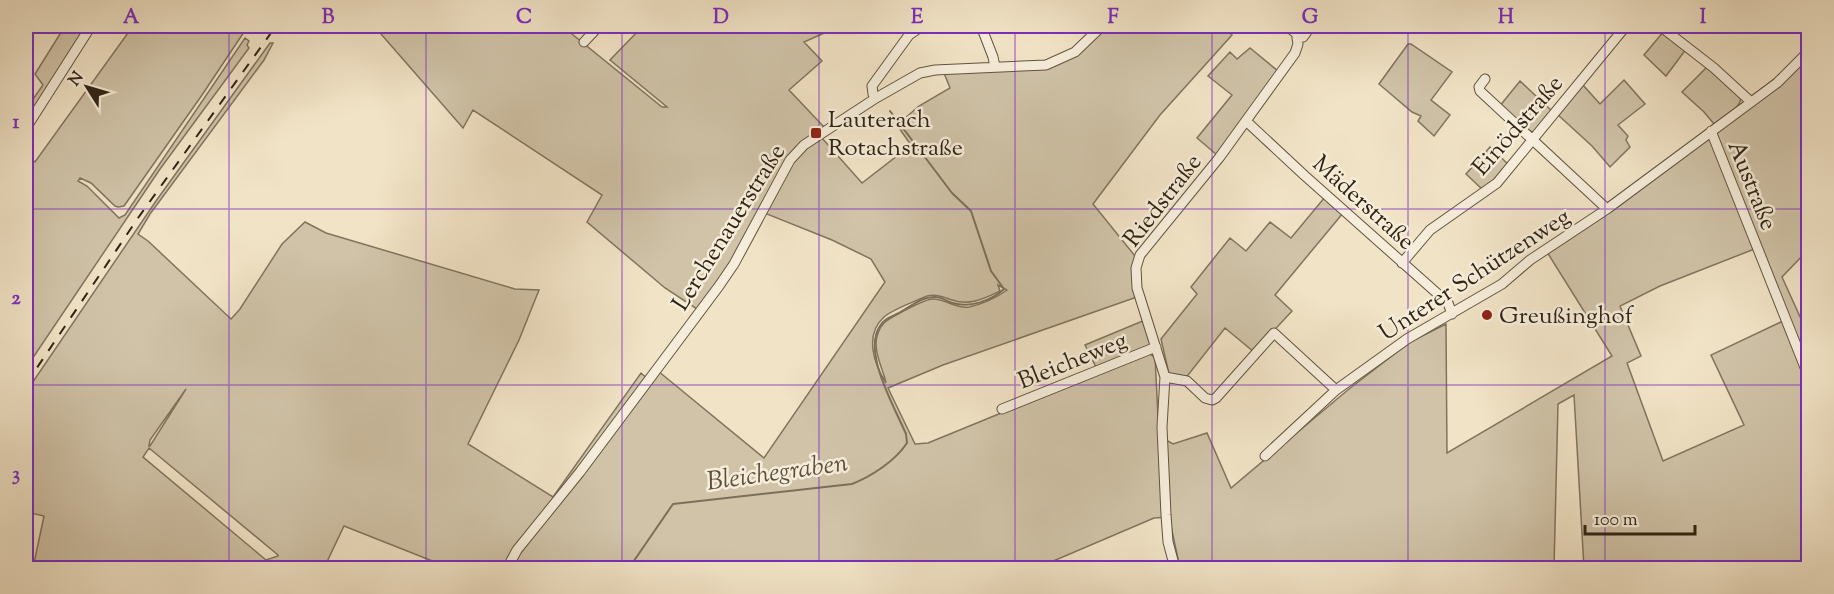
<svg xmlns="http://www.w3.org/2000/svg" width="1834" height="594" font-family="'Sorts Mill Goudy',serif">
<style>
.green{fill:#d0c3a8;stroke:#80745e;stroke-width:1.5;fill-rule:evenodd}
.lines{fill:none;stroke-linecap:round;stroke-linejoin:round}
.stream{stroke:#7c705a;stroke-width:2}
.minor-casing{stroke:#605440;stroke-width:11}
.minor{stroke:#f6edda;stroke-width:9}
.rail{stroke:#302414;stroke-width:2;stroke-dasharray:10 10;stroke-linecap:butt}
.grid{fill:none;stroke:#7b2cbf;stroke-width:1.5;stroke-opacity:0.55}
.poi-dot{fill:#8f2418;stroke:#f6edda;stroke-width:2}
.labels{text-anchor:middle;stroke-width:5;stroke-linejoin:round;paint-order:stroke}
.poi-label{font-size:24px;fill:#302414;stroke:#f6edda;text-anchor:start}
.street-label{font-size:24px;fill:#302414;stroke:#f6edda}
.water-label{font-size:26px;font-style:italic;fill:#5c503d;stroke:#f6edda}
.neatline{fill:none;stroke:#7b2cbf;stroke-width:2}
.grid-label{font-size:20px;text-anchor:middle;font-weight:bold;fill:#7b2cbf}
</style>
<rect width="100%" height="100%" fill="#f1e3c6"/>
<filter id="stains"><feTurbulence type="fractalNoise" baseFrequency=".00333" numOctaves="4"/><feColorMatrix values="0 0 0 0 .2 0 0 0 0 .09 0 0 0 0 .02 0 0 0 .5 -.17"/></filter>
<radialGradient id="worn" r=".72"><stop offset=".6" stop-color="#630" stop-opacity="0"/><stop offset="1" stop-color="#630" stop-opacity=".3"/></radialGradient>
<!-- green -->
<path class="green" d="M65,26H88L26,124V99L31,102L43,85L35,74Z
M133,26H248L202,95L124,206L118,207L115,206L91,183L80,178L78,181L87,186L119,218L125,215L245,38L249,41L247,45L249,48L160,169L26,368V154L35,162Z
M374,26H562L662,107H667L610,60L643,26H840L804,42L822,61L789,90L826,129L821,137L862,183L911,145L897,125L919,106L950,88L944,73L1052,65L1105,26H1221L1232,35L1160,115L1093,204L1135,256L1137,297L943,365L888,388L915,444L928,443L1148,353L1155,357L1159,436L1173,444L1207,433L1231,488L1349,389L1410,342L1446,324L1447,453L1612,356L1547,252L1576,233L1808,53V250L1782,277L1802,321L1808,316V568H1584L1574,395L1558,404L1554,568H1180L1169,517L1154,518L1037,568H450L344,526L324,568H33L44,516L26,512V392L156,201L270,43H273L264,60L150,214L138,234L148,241L231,319L240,309L282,244L305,222L326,233L515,289L539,290L519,340L468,444L553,497L641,373L650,381L658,371L764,458L885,282L871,259L832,240L762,212L703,313L665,288L587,222L602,195L473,110L463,128ZM1757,248L1785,320L1711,355L1744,425L1663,461L1627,363L1641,356L1620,306L1660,286ZM998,285L1007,290C996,298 983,304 969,307C956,309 946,299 933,299C925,299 890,317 884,323C879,328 876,337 876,344C876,358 884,372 886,383C874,364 864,335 884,317C895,308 914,302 927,296C937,294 943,297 952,300C970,306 983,299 1000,291ZM186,389L150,446H149L150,440ZM149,448L278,555V556L266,560L143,457Z
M1664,31L1687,48L1666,76L1644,55Z
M1408,44H1411L1452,72L1431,100L1450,115L1434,136L1418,121L1421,116L1412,112L1379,84Z
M1250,48L1278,71L1217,155L1197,138L1232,95L1208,76L1230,52L1237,59Z
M1708,66L1741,97C1741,109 1723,117 1714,124L1704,112L1682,92Z
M1624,80L1645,104L1618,125L1628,136L1626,140L1630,147L1610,167L1592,146L1557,114L1582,84L1600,104Z
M1520,81L1552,111L1536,132L1527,131L1499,107Z
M1490,147L1510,166L1498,180L1482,189L1466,174Z
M1325,197L1343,213L1275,295L1292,311L1254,352L1225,328L1185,379L1169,374L1161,339L1197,294L1191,287L1230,238L1246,251L1270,222L1291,238Z
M1145,320L1152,342L1149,346L1096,367L1085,345Z"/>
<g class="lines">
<!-- stream -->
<path class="stream" d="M629,568L673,504L852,484C872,476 895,461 907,443L906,434C895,408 862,352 880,326C885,318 891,317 899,313C910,307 922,296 936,297C942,297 948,302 953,303C970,308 991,301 1004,289L991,271L971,211L952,193L890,111"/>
<defs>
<path id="minor" d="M981,26L993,57L995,67
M1287,26L1297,34V38
M1660,26L1714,68L1750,101
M1297,38L1303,37L1311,26
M584,42L599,26
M1485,79L1479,87L1480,91L1607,209
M876,98L873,94L872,86L909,35L922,26
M1246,121L1304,175L1448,303L1452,314
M26,128L91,26
M1711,131L1808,375
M1402,263L1430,230L1497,183L1626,26
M1165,377L1187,381L1205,398L1212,400L1216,398L1274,333L1336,390
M1002,409L1156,347
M1265,456L1336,390L1407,339L1502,284L1530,260L1607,209L1777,83L1808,52
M511,568V561L517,550L580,472L719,286L734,264L790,160L804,145L876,98L920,73L935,70L1046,65L1075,52L1102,26
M1175,568L1168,542L1166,515L1162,427L1165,377L1137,288L1136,268L1140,255L1219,158L1295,53L1298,44L1297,38"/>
</defs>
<!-- minor casing -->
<use href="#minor" class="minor-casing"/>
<!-- minor -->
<use href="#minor" class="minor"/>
<!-- rail -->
<path class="rail" d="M26,384L138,218L276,26"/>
</g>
<!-- grid -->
<path class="grid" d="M229,26V568M426,26V568M622,26V568M819,26V568M1015,26V568M1212,26V568M1408,26V568M1605,26V568M26,209H1808M26,385H1808"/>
<!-- markers -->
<g class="poi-dot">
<rect x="810" y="127" width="12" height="12" rx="3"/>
<circle cx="1487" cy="315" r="6"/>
</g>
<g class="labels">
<!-- poi labels -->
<g class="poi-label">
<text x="828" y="127">Lauterach<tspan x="828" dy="28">Rotachstraße</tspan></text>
<text x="1499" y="323">Greußinghof</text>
</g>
<!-- street labels -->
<g class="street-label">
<text transform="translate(1517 125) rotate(-49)" y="8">Einödstraße</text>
<text transform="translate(1753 185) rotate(68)" y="8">Austraße</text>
<text transform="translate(1162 200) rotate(-52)" y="8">Riedstraße</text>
<text transform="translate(1364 202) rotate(42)" y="8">Mäderstraße</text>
<text transform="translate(728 227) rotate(-58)" y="8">Lerchenauerstraße</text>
<text transform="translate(1474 274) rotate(-33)" y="8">Unterer Schützenweg</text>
<text transform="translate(1072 360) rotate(-22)" y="8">Bleicheweg</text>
</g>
<!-- water labels -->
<g class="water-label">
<text transform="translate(777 471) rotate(-8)" y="9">Bleichegraben</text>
</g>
</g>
<!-- margin -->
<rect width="1834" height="594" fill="none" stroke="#f1e3c6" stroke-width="66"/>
<!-- north arrow -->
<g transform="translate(87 87) rotate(307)" stroke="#f6edda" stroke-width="4.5" paint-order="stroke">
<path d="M0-4.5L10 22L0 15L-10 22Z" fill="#302414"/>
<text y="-9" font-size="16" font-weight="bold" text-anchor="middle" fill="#302414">N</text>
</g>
<!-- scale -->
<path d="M1585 525v9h110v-9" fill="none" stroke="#302414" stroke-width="3"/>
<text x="1594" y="525" font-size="18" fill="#302414" stroke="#f6edda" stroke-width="4.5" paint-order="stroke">100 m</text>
<rect x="33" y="33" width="1768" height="528" class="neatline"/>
<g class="grid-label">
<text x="131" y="23">A</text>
<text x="328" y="23">B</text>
<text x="524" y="23">C</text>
<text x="721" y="23">D</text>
<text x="917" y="23">E</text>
<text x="1113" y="23">F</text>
<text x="1310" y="23">G</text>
<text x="1506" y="23">H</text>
<text x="1703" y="23">I</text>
<text x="16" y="128">1</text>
<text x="16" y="304">2</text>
<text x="16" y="480">3</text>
</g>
<rect width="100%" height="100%" filter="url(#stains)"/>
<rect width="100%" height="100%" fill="url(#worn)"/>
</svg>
